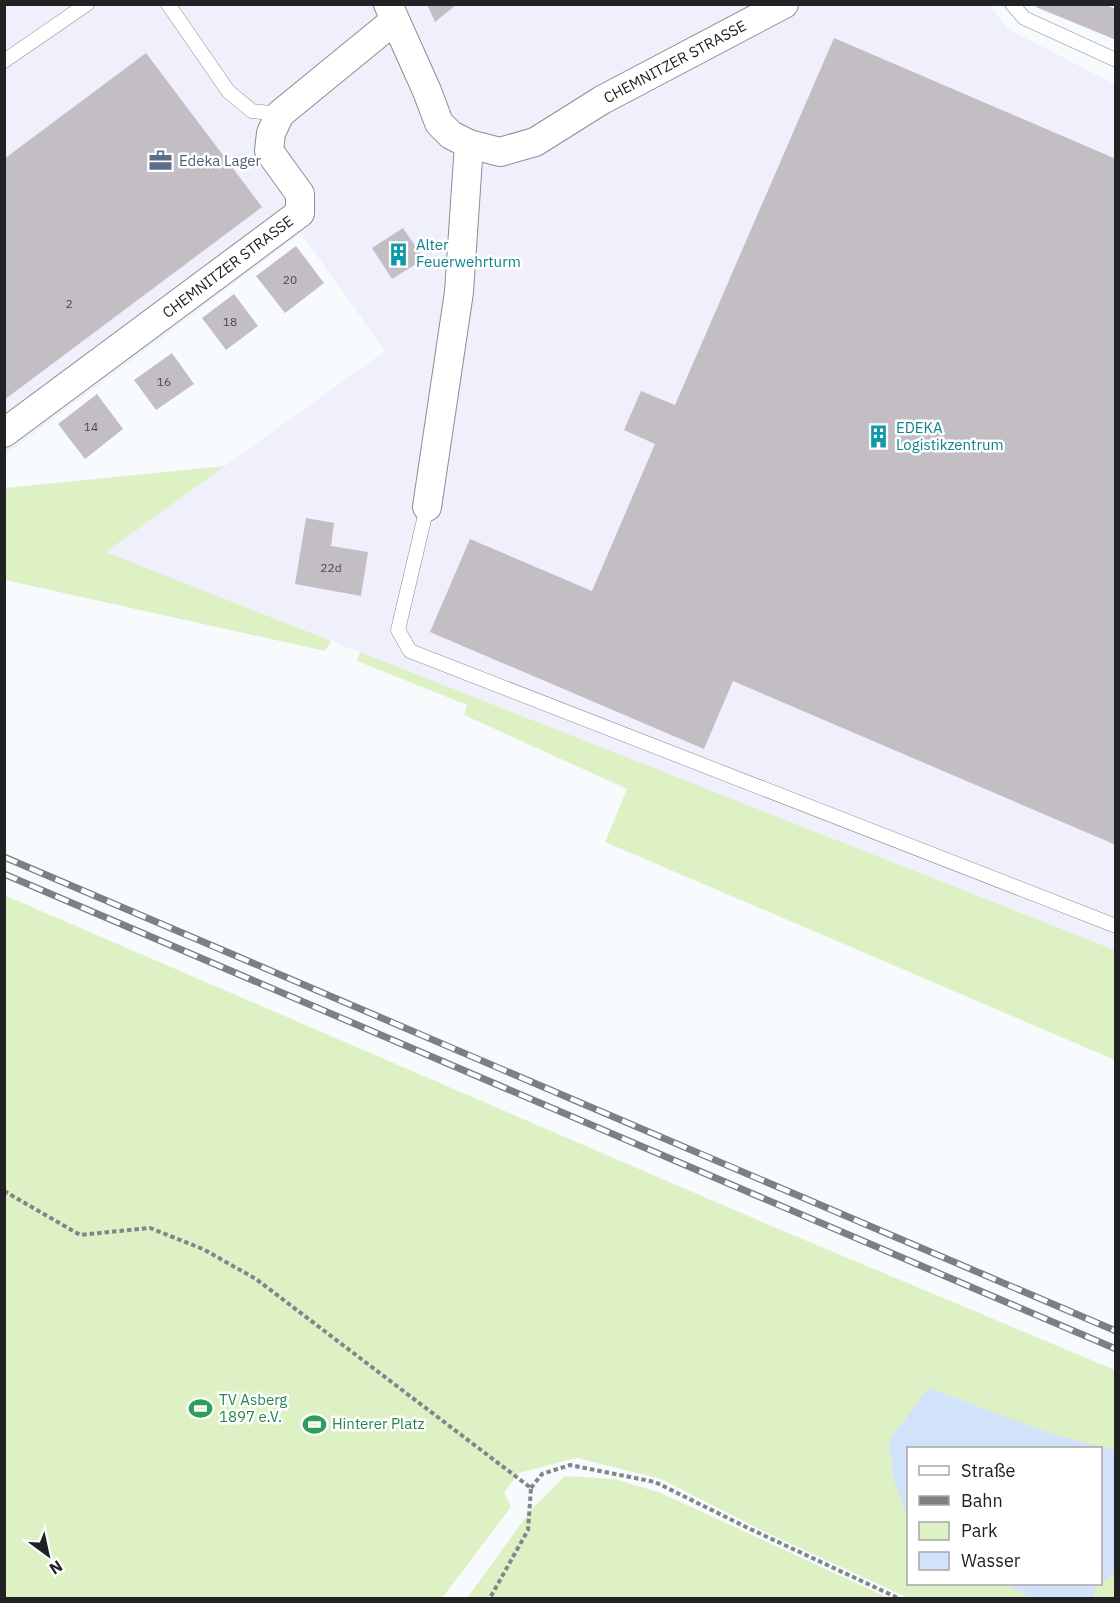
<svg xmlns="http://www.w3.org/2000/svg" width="1120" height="1603" font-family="'IBM Plex Sans',sans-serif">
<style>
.commercial{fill:#f0effc}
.green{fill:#ddf1c5;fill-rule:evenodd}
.water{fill:#d3e2fb}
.building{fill:#c3bec3}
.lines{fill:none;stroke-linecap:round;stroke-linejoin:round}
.lane-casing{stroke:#8a8f94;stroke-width:15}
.street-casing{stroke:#8a8f94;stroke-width:30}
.path{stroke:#838689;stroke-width:4;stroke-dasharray:4.5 3;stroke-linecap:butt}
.lane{stroke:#fff;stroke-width:14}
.street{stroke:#fff;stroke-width:28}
.rail-casing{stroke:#7d8082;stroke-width:7}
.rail{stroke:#fff;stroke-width:4.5;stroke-dasharray:14;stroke-linecap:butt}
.labels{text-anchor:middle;stroke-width:5;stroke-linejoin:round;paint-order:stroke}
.number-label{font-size:12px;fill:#49494c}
.street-label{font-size:15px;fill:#202224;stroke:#fff}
.service-label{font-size:15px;fill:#4e5e75;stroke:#fff;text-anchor:start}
.culture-label{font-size:15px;fill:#0d838f;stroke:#fff;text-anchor:start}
.leisure-label{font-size:15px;fill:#27864d;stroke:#fff;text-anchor:start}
</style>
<rect width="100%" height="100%" fill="#f7fbfe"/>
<!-- commercial -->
<path class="commercial" d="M5,5H990L1007,29L1115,84V950L105,552L385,351L301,233L5,455Z"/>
<!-- green -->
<path class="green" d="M225,466L106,552L331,641L325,651L5,580V488Z
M360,652L1115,950V1060L605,842L627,789L464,715L467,705L357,661Z
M4,895L769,1225L1115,1370V1598H908L763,1531L661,1479L577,1458L519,1473L504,1492L511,1507L442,1598H5ZM908,1448H1100V1584H908Z
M565,1476L615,1479L661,1493L889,1598H467L531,1510Z"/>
<!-- water -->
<path class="water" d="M928,1388L1055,1435L1115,1450V1574L1101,1582L1100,1448H908V1516L894,1481L889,1441Z
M1007,1584H1099L1096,1585L1093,1598H1031Z"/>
<!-- building -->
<path class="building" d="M427,4H457L435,22Z
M1037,4H1104L1116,9V40L1036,7Z
M834,38L1116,159V845L733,681L704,749L430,632L470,539L592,591L655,444L624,430L641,391L675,405Z
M146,53L262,207L4,400V159Z
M403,228L424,259L392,279L372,248Z
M296,246L324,283L285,313L256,276Z
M234,294L258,326L226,350L202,318Z
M172,353L194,384L156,410L134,380Z
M97,394L123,429L85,459L58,424Z
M306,518L334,523L331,546L368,552L361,596L295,584Z"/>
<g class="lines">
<defs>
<path id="lane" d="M168,4L228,91L252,111L280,114
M1012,4L1024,18L1116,60
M4,61L87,4
M427,507L398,630L410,651L1116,926"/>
<path id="street" d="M388,4L427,91L439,123L451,135L469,144L459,292L427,507
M469,144L500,152L535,142L602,100L784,4
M4,433L300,213V194L269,151L271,133L280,114L395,20"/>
</defs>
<!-- lane casing -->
<use href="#lane" class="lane-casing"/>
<!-- street casing -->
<use href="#street" class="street-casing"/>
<!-- path -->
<path class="path" d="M4,1191L80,1235L150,1228L203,1249L256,1279L531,1488L528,1530L490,1598
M531,1488L542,1474L570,1465L655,1482L746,1527L898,1598"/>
<!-- lane -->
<use href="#lane" class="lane"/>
<!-- street -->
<use href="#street" class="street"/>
<defs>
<path id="rail" d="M4,857L1116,1331
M4,874L1116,1349"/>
</defs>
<!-- rail casing -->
<use href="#rail" class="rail-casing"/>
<!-- rail -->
<use href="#rail" class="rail"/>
</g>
<!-- icons -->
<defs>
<symbol id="office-bare" viewBox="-9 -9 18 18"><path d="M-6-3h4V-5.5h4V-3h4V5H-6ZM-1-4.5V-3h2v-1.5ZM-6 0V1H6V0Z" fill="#5c6f8a" stroke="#fff" stroke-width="2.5" paint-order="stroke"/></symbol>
<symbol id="building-bare" viewBox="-9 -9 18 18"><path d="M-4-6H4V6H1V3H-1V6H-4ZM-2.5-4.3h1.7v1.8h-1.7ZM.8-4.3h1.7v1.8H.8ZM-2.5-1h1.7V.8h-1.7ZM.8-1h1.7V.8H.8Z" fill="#0f9aa8" stroke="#fff" stroke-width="2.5" paint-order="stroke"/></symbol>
<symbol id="stadium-bare" viewBox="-9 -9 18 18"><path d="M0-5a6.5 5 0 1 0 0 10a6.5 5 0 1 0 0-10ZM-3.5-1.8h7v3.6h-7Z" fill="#2e9e5b" stroke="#fff" stroke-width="2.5" paint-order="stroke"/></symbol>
</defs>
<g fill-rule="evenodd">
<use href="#office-bare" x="144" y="144" width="33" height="33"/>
<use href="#building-bare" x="382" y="238" width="33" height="33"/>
<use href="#building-bare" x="862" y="420" width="33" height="33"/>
<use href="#stadium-bare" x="184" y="1392" width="33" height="33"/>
<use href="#stadium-bare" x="298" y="1408" width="33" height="33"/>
</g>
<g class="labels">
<!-- number labels -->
<g class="number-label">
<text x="290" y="284">20</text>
<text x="69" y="308">2</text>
<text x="230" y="326">18</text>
<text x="164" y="386">16</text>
<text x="91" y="431">14</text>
<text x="331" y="572">22d</text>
</g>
<!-- street labels -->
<g class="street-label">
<text transform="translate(675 62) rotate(-28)" y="5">CHEMNITZER STRASSE</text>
<text transform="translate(228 267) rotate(-37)" y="5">CHEMNITZER STRASSE</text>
</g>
<!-- service labels -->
<g class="service-label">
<text x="179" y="166">Edeka Lager</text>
</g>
<!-- culture labels -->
<g class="culture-label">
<text x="416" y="250">Alter<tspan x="416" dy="17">Feuerwehrturm</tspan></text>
<text x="896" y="433">EDEKA<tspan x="896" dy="17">Logistikzentrum</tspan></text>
</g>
<!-- leisure labels -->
<g class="leisure-label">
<text x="219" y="1405">TV Asberg<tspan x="219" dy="17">1897 e.V.</tspan></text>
<text x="332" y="1429">Hinterer Platz</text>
</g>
</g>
<!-- border -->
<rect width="1120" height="1603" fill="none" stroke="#202224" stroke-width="12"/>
<!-- legend -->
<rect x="907" y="1447" width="195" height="138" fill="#ffffff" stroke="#a6a7a7" stroke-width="1.5"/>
<rect x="919" y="1466" width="30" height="9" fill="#ffffff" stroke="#a6a7a7" stroke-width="1.5"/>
<text x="961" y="1477" font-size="18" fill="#202224">Straße</text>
<rect x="919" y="1496" width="30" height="9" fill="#7d8082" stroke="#a6a7a7" stroke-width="1.5"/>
<text x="961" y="1507" font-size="18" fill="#202224">Bahn</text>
<rect x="919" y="1522" width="30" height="18" fill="#ddf1c5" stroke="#a6a7a7" stroke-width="1.5"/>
<text x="961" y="1537" font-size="18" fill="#202224">Park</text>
<rect x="919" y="1552" width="30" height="18" fill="#d3e2fb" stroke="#a6a7a7" stroke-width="1.5"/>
<text x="961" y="1567" font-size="18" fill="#202224">Wasser</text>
<!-- north arrow -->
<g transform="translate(48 1555) rotate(147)" stroke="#ffffff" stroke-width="4.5" paint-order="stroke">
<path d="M0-4.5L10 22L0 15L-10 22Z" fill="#202224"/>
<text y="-9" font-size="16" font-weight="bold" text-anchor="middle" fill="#202224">N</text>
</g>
</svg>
